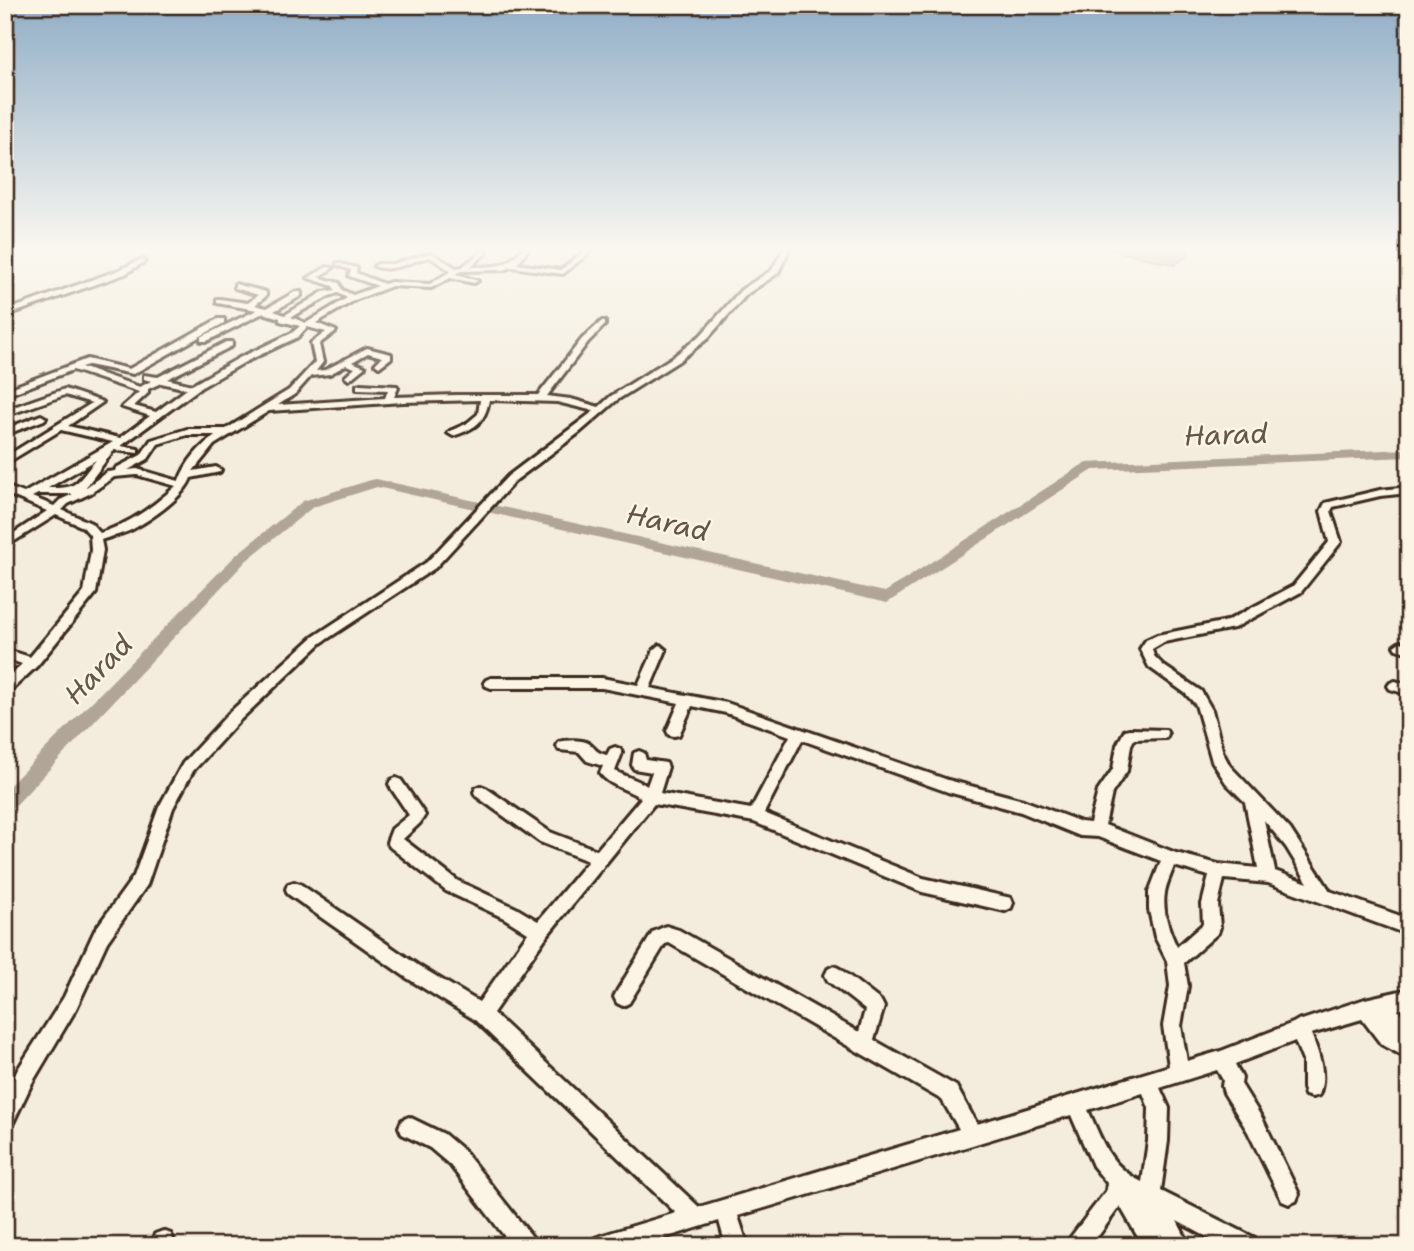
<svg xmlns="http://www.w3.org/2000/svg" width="1414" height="1251" font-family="'Shantell Sans',sans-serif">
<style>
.water{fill:#b0a596;stroke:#817466;stroke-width:2}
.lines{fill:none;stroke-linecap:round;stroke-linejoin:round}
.river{fill:#b0a596;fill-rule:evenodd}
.minor-casing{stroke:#3b2a1e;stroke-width:6}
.minor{fill:#fcf5e5;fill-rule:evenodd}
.labels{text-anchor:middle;stroke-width:5;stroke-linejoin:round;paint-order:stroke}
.water-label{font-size:28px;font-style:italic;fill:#645548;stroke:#fcf5e5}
</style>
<rect width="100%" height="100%" fill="#f4eddd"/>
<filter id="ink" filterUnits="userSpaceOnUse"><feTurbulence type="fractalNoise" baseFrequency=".0143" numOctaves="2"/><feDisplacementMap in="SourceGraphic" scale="14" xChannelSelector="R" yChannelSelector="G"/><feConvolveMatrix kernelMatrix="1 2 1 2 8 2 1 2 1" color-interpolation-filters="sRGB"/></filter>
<g filter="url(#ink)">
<!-- water -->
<path class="water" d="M1104,248H1103H1189L1186,257L1174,265Z"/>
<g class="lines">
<!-- river -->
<path class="river" d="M1409,449V457L1093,470L887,603L377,487L313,507L247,560L12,809L5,811V790L237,554L303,501L371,480L376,479L885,592L1085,463Z"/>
<defs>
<path id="minor" d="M523,248H529L517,264L561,270L588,248H595L563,274L511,267L504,270L461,271L455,274L478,281L474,283L450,278L431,288L392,286L355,300L316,323L336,331L319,344L323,362L316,371L325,370L367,348L391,354V358L379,367L375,364L382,357L368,353L352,362L365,367L349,380L345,377L355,368L346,365L330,374L311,376L295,394L278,405L385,398L388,390L357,389V385L360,384L397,386L398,388L394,397L456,395H538L582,339L602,321H605V325L588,342L547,396L571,399L599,407L611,396L673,357L701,335L741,290L772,270L784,248H790L778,273L747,294L707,339L679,361L617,400L580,432L516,480L435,568L321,643L240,720L193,771L173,808L147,885L107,942L76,1009L32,1083L12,1125L5,1128V1096L18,1069L64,997L95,930L134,876L159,807L183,763L230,712L313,637L427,562L508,476L594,411L557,402L489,400C485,423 474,429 453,436L448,433L450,431L466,424L478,414L480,400L403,402L269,411L214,445L193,471L216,467L221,470L220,472L191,478C184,497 151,519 133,529C124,534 112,536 101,540L103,550L96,593L37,666L10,691L5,693V680L22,664L5,658V649L30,657L84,592L91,550L90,535L83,527L56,515L5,547V539L47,511L5,493V486L24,493L113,442L61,430L5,464V457L92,403L65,395L5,416V410L65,389L103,402L68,426L120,438L150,416L122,407L139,392L73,370L5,396V390L87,359L129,369L218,319H224V323L133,374L88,365L81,367L140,387L151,381L144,379V375L158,377L226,342H232V346L167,379L192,385L239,358L292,333L300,326L280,321V318L263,313L207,341H201V337L257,310L217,303V299H220L248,303L258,295L235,288V284L266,292V296L255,305L267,308L295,292H301V296L274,311L285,315L323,292L335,290L333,286L308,278L327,267L333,268L318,277L339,283L342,290L353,295L378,286L349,276L351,270L337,265V263L357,268L356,273L384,284L391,282L430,284L451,271L430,257C411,260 393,274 374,266L378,264H393L431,253L456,268L462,267L484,250L486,251V253L470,267C495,266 506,269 523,248ZM338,293L347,298L306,323L291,317L329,296ZM307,327L326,332L311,343L315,362L289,390L226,429H187L151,440L141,455L116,468L115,471L107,472L85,488L114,450L138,453V449L121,446L200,388L245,362L298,337ZM161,383L187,389L156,412L134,406L148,393V389ZM187,435H217C200,445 186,462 179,481L137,469L128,470L148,459L158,444ZM96,460C76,483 79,489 48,488ZM137,475L176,486C151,508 131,523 100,533L91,523L62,510L68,504L91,493L114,477ZM38,494H73L60,500L54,506L32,497Z
M5,252L12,257L5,265Z
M142,259L145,261L144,262L125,274L5,316V311L119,270Z
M41,415L46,418L44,420L5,435V429Z
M1409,487V493L1380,496L1333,507L1331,511L1341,542L1301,592L1234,628L1164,642L1152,649L1154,656L1164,666L1201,691L1212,710L1223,753L1230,766L1290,829L1330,891L1409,919V935L1268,883L1224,879L1218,904L1220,927L1218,933L1184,963L1188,986L1181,1026L1187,1061L1221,1051L1293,1023L1300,1019L1302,1020L1365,999L1409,989V1007L1398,1010L1409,1023V1059L1381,1044L1362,1019L1311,1034C1319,1054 1327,1075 1319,1095L1312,1097L1305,1095L1303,1088V1061L1295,1041L1235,1064L1242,1078L1241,1084L1262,1118L1299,1194L1296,1201L1289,1204L1282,1201L1248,1132L1224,1093L1222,1086L1223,1080L1217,1070L1160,1088L1169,1108L1168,1141L1161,1191L1255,1238L1258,1246H1224L1177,1221L1190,1246H1167L1161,1234V1246H1139V1239L1120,1206L1091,1246H1067L1070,1238L1106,1191L1107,1183L1093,1166L1071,1115L738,1216L748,1246H726L719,1221L639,1246H592L595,1238L603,1235L676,1213L475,1020L407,978L288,894L286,889L288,884L294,882L300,884L419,966L479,1002L528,933L504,918L446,891L390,847L387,842L392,829L409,815L391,788L389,784L391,780L396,778L401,780L425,815L420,823L403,839L458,881L516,908L538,921L588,861L540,842L476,796L474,792L476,788L481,786L486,788L550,832L597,850L641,798C628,789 609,786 600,773L603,766L587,761L579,752L559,750L557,746L559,742C566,740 581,739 588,743C597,749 594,752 607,755L610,749L615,747L620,749L622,753L615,771C626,777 637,779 647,786L652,772L634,769L632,765L634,753L639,751L644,753L646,760L666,763L668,767L660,793L751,809L790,736L726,713L692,706L679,735L674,736L669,735L667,731L679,703L602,688H491L486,686L484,683L486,680L491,678H602L638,685L654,650L660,645L666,650L650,688L727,703L948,780L1023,800L1081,822L1090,823L1098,791L1113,769L1117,745L1125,730L1130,729L1166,730L1168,734L1166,738L1134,739L1131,745L1127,771L1112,793L1105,825L1176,853L1218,864L1258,868L1245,802L1226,783L1212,761L1196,705L1185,693L1149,667L1140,649L1146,640L1157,635L1227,621L1293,586L1329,542L1321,511L1325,503L1380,490ZM802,740L948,792L1021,812L1080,836L1098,837L1161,861L1149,892V910L1155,937L1167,961L1170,986L1163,1026L1169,1066L977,1124L956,1086L874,1040L884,1007L881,1001L840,969L834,966L828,969L825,975L828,981L865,1010L859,1032L679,930L666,926L653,932L617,991L614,997L617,1003L623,1006L629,1003L665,944L669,943L942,1100L959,1129L699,1207L493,1013L546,937L654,804L754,822L922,892L1005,911L1011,908L1013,903L1011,898L923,878L764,813ZM1264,820L1286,847L1308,883L1275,871ZM1174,866L1209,876L1202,904L1203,924L1177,947C1169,931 1162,911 1165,893C1166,884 1171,875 1174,866ZM1143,1093L1149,1108L1148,1141L1142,1182C1108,1165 1103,1142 1088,1110Z
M1400,642L1409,644V653L1396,649L1394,646Z
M1395,681L1409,685V695L1390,689L1388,686L1390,683Z
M409,1117L444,1134L464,1151L533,1238L536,1246H512L450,1165L430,1148L402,1134L399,1127L402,1120Z
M163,1231L171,1234L174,1242L173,1246H151L155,1234Z"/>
</defs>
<!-- minor casing -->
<use href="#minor" class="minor-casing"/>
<!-- minor -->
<use href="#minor" class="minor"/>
</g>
</g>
<!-- sky -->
<linearGradient id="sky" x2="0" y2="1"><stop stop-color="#91aec7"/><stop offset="0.59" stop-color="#faf7f0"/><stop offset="1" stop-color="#faf7f0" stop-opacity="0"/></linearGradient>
<rect width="1414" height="423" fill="url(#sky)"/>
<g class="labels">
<!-- water labels -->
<g class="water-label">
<text transform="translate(1226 434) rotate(-2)" y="10">Harad</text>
<text transform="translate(668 522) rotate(13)" y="10">Harad</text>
<text transform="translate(98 669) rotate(-46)" y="10">Harad</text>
</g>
</g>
<!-- margin -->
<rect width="1414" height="1251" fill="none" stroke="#fcf5e5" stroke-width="28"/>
<rect x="14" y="14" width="1386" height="1223" fill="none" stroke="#3b2a1e" stroke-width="2.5" filter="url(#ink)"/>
</svg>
